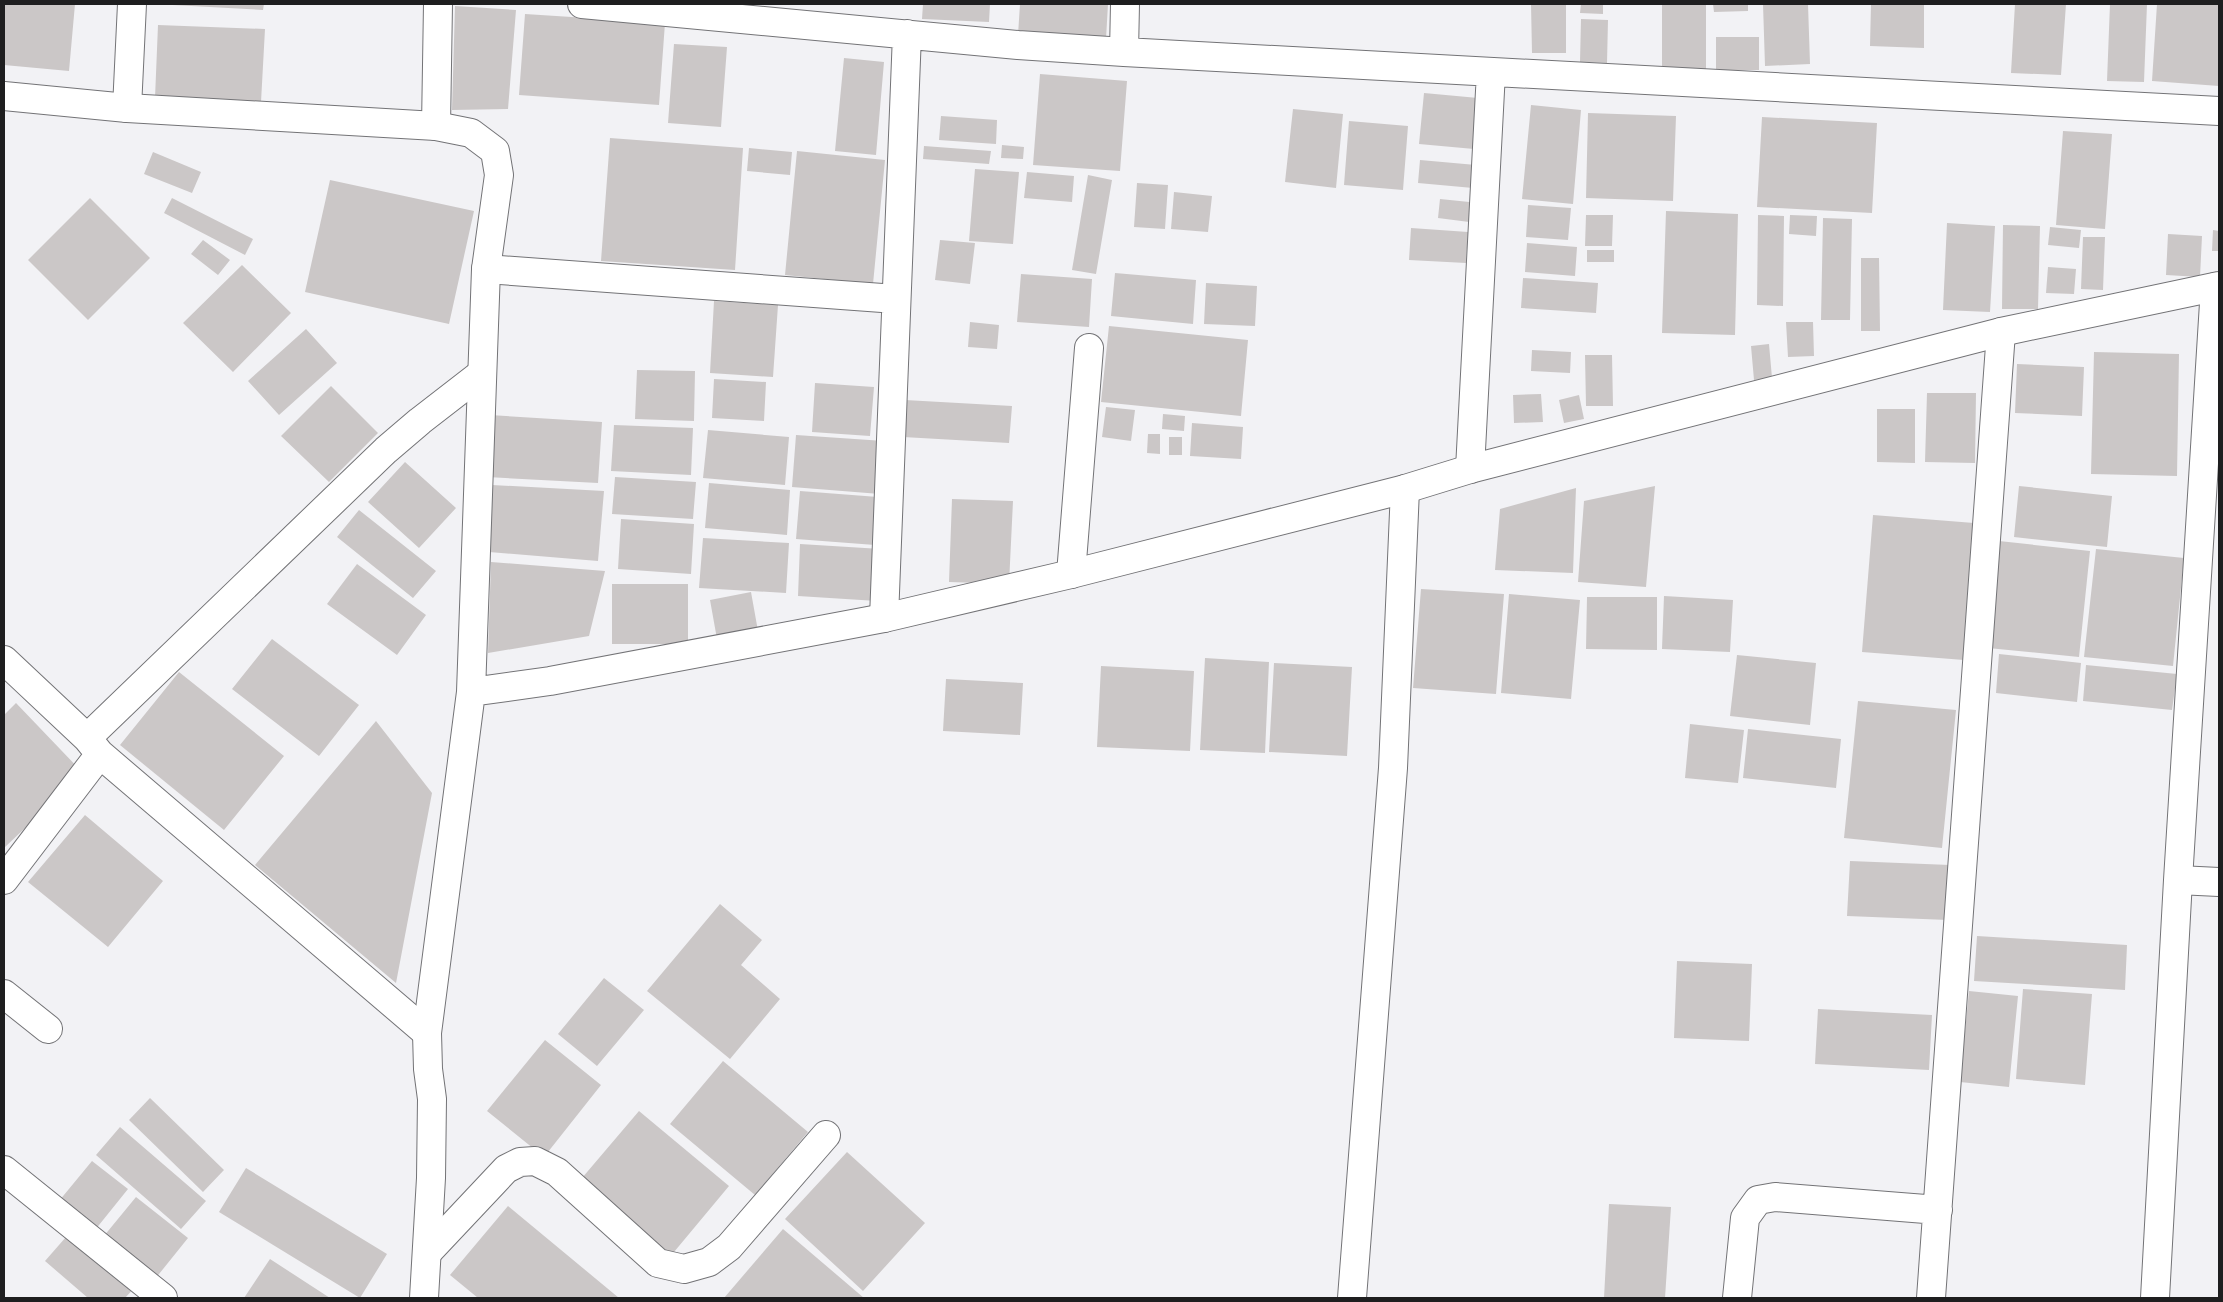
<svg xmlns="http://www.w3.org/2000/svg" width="2223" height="1302" font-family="'Alegreya Sans',sans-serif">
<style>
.building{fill:#cbc7c7}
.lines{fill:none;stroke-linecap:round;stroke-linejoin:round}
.street-casing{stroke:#737376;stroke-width:30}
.secondary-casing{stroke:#737376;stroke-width:30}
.street{stroke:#fff;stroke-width:28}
.secondary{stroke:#fff;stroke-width:28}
</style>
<rect width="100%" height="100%" fill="#f2f2f5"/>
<!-- building -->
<path class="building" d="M4,4H75L69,71L4,65Z
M154,4H264L263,10Z
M923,4H990L989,22L922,19Z
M1020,4H1108L1106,39L1018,35Z
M1531,4H1566V53H1532Z
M1581,4H1603V14L1580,13Z
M1662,4H1706V70H1662Z
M1713,4H1748V11L1714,12Z
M1763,4H1808L1810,64L1765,66Z
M1871,4H1924V48L1870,46Z
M2015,4H2066L2061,75L2011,73Z
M2110,4H2147L2144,82L2107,81Z
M2157,4H2219V86L2152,81Z
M455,6L516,10L508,109L452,110Z
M525,14L665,23L659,105L519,95Z
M1581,19L1608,20L1607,63L1580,62Z
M158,25L265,29L261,102L155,98Z
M1716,37H1759V70H1716Z
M674,44L727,47L721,127L668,123Z
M844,58L884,62L876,155L835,151Z
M1040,74L1127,81L1120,171L1033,165Z
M1424,93L1478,98L1474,149L1419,144Z
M1531,105L1581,110L1573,204L1522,199Z
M1293,109L1343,114L1336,188L1285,182Z
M1588,113L1676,116L1673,201L1586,198Z
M941,116L997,120L996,144L939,140Z
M1762,117L1877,123L1872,213L1757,207Z
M1349,121L1408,126L1403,190L1344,185Z
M2063,131L2112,134L2105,229L2056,225Z
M610,138L743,148L735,270L601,261Z
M1002,145L1024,147L1023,159L1001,158Z
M924,146L991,151L989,164L923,159Z
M749,148L792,152L790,175L747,171Z
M797,151L885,160L873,284L785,275Z
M153,152L201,172L192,193L144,174Z
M1420,160L1476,165L1473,188L1418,183Z
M975,169L1019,172L1013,244L969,241Z
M1027,172L1074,176L1072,202L1024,198Z
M1088,175L1112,180L1096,274L1072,270Z
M330,180L474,211L449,324L305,292Z
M1137,183L1168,185L1165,229L1134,227Z
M1174,192L1212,196L1208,232L1171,229Z
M90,198L150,258L88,320L28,260Z
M172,198L253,239L245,255L164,213Z
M1440,199L1479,203L1477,223L1438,218Z
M1528,205L1571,208L1568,240L1526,237Z
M1666,211L1738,214L1735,335L1662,333Z
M1586,215H1613L1612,246H1585Z
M1758,215L1784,216L1783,306L1757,305Z
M1790,215L1817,216L1816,236L1789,234Z
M1823,218L1852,219L1850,320H1821Z
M1947,223L1995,226L1990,312L1943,310Z
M2003,225L2040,226L2038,309H2002Z
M2050,227L2081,230L2079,248L2048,245Z
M1411,228L1468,232L1466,263L1409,260Z
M2213,230L2219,231V251H2212Z
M2168,234L2202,236L2200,277L2166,275Z
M2083,237H2105L2103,290L2081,289Z
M203,240L230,260L218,275L191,254Z
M940,240L975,243L970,284L935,280Z
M1527,243L1577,247L1575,276L1525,272Z
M1587,250H1614V262H1587Z
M1861,258H1879L1880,331H1861Z
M242,265L291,313L233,372L183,323Z
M2048,267L2076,269L2074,294L2046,293Z
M1115,273L1196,280L1193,324L1111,316Z
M1021,274L1092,279L1089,327L1017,322Z
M1523,278L1598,283L1596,313L1521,308Z
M1206,283L1257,286L1255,326L1204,324Z
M714,301L778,305L773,377L710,373Z
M970,322L999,325L997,349L968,347Z
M1786,322H1813L1814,356L1788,357Z
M1109,326L1248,340L1241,416L1101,402Z
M306,329L337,363L279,415L248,381Z
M1769,344L1772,378L1754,380L1751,346Z
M1532,350L1571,352L1570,373L1531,371Z
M2094,352L2179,354L2177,476L2091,474Z
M1585,355H1612L1613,406H1586Z
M2017,364L2084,367L2082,416L2015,413Z
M637,370L695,371L694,421L635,419Z
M714,379L766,382L764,421L712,418Z
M815,383L874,387L870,436L812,432Z
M331,386L378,433L329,482L281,436Z
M1927,393H1976L1975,463L1925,462Z
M1541,394L1543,422L1514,423L1513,395Z
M1579,395L1584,419L1564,423L1559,400Z
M905,400L1012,406L1009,443L903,437Z
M1106,407L1135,410L1131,441L1102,437Z
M1877,409H1915V463L1877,462Z
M1163,414L1185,416L1184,431L1162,429Z
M490,415L602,422L598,483L487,477Z
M1192,423L1243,427L1241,459L1190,456Z
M614,425L693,428L691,475L611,471Z
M708,430L789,437L785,485L703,478Z
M1148,434H1160V454L1147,453Z
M796,435L884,441L880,494L792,487Z
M1169,437H1182V455H1169Z
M405,462L456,508L419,548L368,502Z
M615,477L696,482L693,519L612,514Z
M709,483L790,490L787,535L705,528Z
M492,485L604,491L598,561L489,552Z
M1655,486L1646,587L1578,582L1584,501Z
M2019,486L2112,496L2107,547L2014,537Z
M1576,488L1573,573L1495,570L1500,509Z
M800,491L878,497L875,545L796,539Z
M952,499L1013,501L1009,584L949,582Z
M359,510L436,571L413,598L337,537Z
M1873,515L1974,523L1964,660L1862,652Z
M621,519L694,524L691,574L618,569Z
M703,538L789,543L786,593L699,588Z
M1999,541L2090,551L2079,657L1988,648Z
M800,544L881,549L877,601L798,596Z
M2096,549L2184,558L2173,666L2084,657Z
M491,562L605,571L589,636L488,653Z
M357,564L426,615L397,655L327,604Z
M612,584H688V644H612Z
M1421,589L1504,594L1496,694L1413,688Z
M751,592L758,631L717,639L710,600Z
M1509,594L1580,600L1571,699L1501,693Z
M1664,596L1733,600L1730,652L1662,649Z
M1587,597H1657V650L1586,649Z
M272,639L359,705L319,756L232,689Z
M1999,654L2081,663L2077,702L1996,693Z
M1737,655L1816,663L1810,725L1730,716Z
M1205,658L1269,662L1265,753L1200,750Z
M1274,663L1352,667L1347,756L1269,752Z
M2086,665L2177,674L2172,710L2083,701Z
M1101,666L1194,671L1190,751L1097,747Z
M179,672L284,756L224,830L120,745Z
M946,679L1023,683L1020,735L943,731Z
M1858,701L1956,710L1942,848L1844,838Z
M16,703L83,773L4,848V715Z
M376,721L432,793L396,983L255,865Z
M1690,724L1744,730L1738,783L1685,778Z
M1748,729L1841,739L1836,788L1743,778Z
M85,815L163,881L108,947L28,882Z
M1850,861L1950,865L1948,920L1847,916Z
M720,904L762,940L741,965L780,999L730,1059L647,991Z
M1977,936L2127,945L2125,990L1974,981Z
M1677,961L1752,964L1749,1041L1674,1038Z
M604,978L644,1010L597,1066L558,1034Z
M2023,989L2092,994L2085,1085L2016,1079Z
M1969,991L2018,996L2009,1087L1960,1082Z
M1818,1009L1932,1015L1929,1070L1815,1064Z
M545,1040L601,1085L544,1157L487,1111Z
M723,1061L808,1132L755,1195L670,1124Z
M150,1098L224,1170L203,1192L129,1120Z
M639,1111L729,1186L669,1258L582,1178Z
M120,1127L206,1201L181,1229L96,1155Z
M847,1152L925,1223L863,1291L785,1219Z
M92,1161L128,1189L95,1230L59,1201Z
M246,1168L387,1254L360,1298L219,1212Z
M136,1197L188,1238L151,1284L99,1242Z
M1609,1204L1671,1207L1665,1298H1604Z
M508,1206L619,1298H478L450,1275Z
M73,1229L137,1285L125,1298H88L45,1261Z
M783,1229L864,1298H724Z
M270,1259L330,1298H244Z"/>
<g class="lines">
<defs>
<path id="street" d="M582,4L1018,45L1124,52L2219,111
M1124,52L1125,4
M127,108L132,4
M436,126L438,4
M486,269L896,299
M1470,469L1491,72
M1071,574L1089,348
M884,618L907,34
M4,660L87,738L100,754L427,1033
M87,738L386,450L420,421L482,373
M4,880L100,754
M2178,880L2219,882
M4,994L48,1029
M4,1170L163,1298
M427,1253L506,1169L520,1162L535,1161L557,1172L658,1263L684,1269L709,1262L729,1247L826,1135
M1352,1298L1393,768L1405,489
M1737,1298L1745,1218L1758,1200L1775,1197L1938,1210
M1931,1298L2001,332
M2155,1298L2178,880L2215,287"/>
<path id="secondary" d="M4,96L127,108L436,126L471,133L495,151L499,175L486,269L471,692L427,1033L428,1069L432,1099L431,1178L424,1298
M471,692L550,681L884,618L1071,574L1405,489L1470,469L2001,332L2219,286"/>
</defs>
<!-- street casing -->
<use href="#street" class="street-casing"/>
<!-- secondary casing -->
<use href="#secondary" class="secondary-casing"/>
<!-- street -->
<use href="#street" class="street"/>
<!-- secondary -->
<use href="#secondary" class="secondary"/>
</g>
<!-- border -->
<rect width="2223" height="1302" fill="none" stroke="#1e1e1f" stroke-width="10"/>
</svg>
